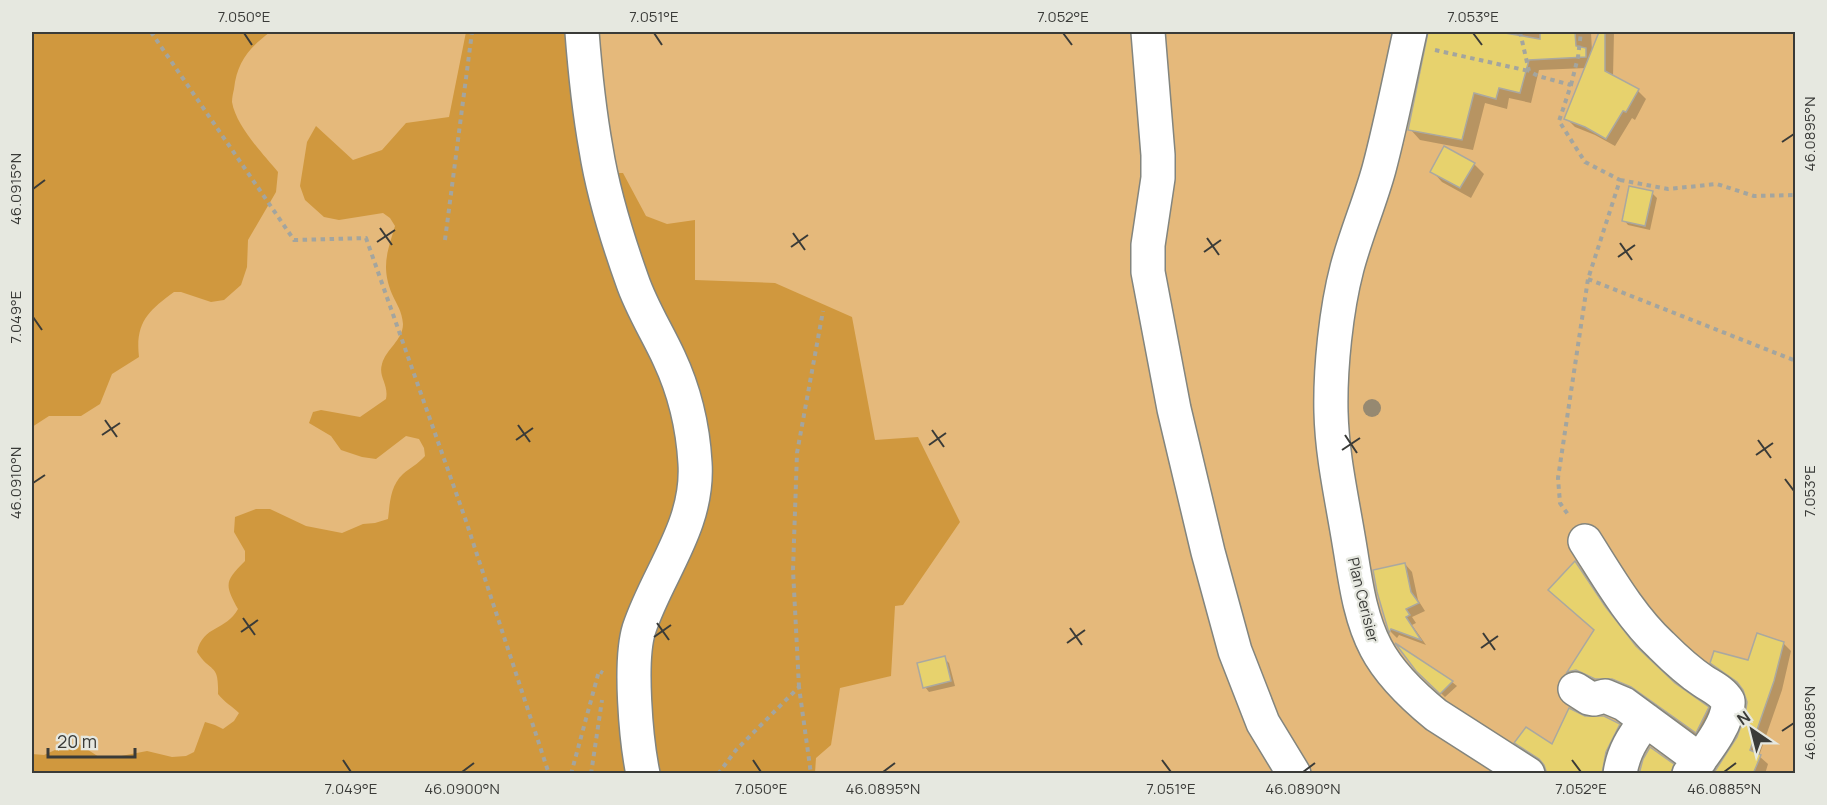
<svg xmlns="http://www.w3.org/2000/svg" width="1827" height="805" font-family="Manrope,sans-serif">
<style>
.green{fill:#e5b97b}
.forest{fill:#d0983e}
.shadow{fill:#0003}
.building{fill:#e7d26d;stroke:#aaa8a0;stroke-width:1.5}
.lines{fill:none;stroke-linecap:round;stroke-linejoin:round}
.minor-casing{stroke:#83857e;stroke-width:36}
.path{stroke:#a3a59f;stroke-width:4;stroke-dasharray:4.5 4.5;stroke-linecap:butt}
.minor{stroke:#fff;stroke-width:33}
.tree{fill:#968971}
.ticks{fill:none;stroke:#3a3b38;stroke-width:2}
.labels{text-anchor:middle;stroke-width:4.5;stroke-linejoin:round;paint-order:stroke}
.street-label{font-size:15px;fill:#3a3b38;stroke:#e6e8e0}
.neatline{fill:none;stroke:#3a3b38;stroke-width:2}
.ticks-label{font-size:15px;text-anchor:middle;fill:#3a3b38}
</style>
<rect width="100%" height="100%" fill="#e6e8e0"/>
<!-- green -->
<path class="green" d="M32,32H1795V773H32Z"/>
<!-- forest -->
<path class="forest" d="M32,32H270C249,48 237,62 234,89C233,93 232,98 232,102C236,126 263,154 278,172L276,192L248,240L247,267L241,285L224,300L211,302L181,292H174C148,311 135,323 139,357L112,374L100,404L81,416H49L32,427Z
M466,32H590L602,173H623L646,216L667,224L695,220V280L775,283L852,317L875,440L918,437L960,522L903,605L895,606L891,676L840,688L831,745L816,758L815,773L32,774V754L44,755L66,745L79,744L99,757L111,758L147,751L172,757L186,756L194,752L205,722L215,725L223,729L234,721L239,713C232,706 224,702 218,694C219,662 211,674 197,652C203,625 226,631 238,609C224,584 225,581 245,561V551L234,532L235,517L256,509H270L306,526L342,533L363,524L375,523L388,519C390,503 390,486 403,474C410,468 418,464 425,456L424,448L419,439L406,436L376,459L362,457L341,450L331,436L309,423L313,412L321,410L360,417L386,399C389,384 378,377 382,364C386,349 403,340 403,324C402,311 397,305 392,294C381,267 387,253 395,226L390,218L383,213L339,220L324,217L305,200L300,186L307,142L316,126L353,160L382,150L406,123L449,117Z"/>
<!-- shadow -->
<path class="shadow" d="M1430,32H1591L1592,52L1601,32H1614L1613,77L1638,91L1646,99L1635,120L1632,118L1615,146L1595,135L1575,127L1566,118L1586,68L1539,70L1531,103L1509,98L1507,109L1485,103L1473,150L1420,140L1410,129Z
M1474,164L1484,174L1471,198L1442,182L1432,171Z
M1652,193L1657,198L1650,230L1628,225L1624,220Z
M1575,563L1585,573L1615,619L1644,656L1674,684L1708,708L1718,719L1706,742L1643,697L1623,688L1578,682L1568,672L1596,631Z
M1405,564L1412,572L1418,600L1425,611L1412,617L1416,623L1412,625L1426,645L1399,635L1397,638L1391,632L1381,604Z
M1783,643L1791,651L1782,690L1759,756L1768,764L1765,774H1714L1743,728L1748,701L1742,686L1720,671L1712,662H1749Z
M944,658L949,663L955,686L929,692L925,687Z
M1417,670L1452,682L1457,686L1445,697Z
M1585,718L1619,725L1627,734L1611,774H1548L1545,764L1524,751L1516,743L1552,746Z"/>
<!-- building -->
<path class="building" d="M1428,32H1499L1540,39V32H1575L1576,46L1586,48V57L1529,60L1520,93L1499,88L1496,99L1474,93L1462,140L1408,130Z
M1599,32H1605V71L1639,89L1626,112L1623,111L1606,139L1585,127L1564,119Z
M1444,146L1475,163L1460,188L1430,172Z
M1629,186L1653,191L1645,226L1622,221Z
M1575,561L1605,606L1636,646L1675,683L1709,707L1696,733L1631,687L1612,679H1595L1576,670L1567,672L1594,630L1548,590Z
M1405,563L1411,592L1419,603L1406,609L1410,615L1406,617L1421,640L1391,629L1389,633L1377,592L1373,570Z
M1757,633L1784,642L1774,681L1750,750L1761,755L1753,774H1713L1737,737L1745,715L1747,702L1743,690L1737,682L1710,663L1714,651L1748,660Z
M1395,643L1453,681L1440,694L1416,671Z
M945,656L951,681L923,688L917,663Z
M1569,708L1585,716H1604L1620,724L1606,752L1602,774H1547L1544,765L1539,759L1514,743L1526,727L1552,744Z
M1650,747L1674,764L1671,774H1639L1643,759Z"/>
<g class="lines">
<defs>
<path id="minor" d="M582,32C585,71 589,110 596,149C603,193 617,238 632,280C641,307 657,332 669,358C684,390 693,428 695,463C699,526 658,572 639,629C629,661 636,740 643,774
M1148,32L1158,155V178L1148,245V272L1174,409L1208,552L1235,651L1263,723L1294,774
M1410,32C1400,77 1391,124 1379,169C1370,202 1356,234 1347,268C1336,310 1330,369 1331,412C1332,456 1342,499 1349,542C1355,577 1359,616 1376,648C1389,673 1414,697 1436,715L1528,774
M1585,541C1608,577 1630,616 1661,645C1674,658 1688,671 1703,681C1712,687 1722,691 1728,701C1730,724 1702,756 1689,774
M1575,689L1589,698L1594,699L1605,696L1624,704L1700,760
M1620,774C1623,752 1633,737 1646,720"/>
</defs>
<!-- minor casing -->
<use href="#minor" class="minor-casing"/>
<!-- path -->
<path class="path" d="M151,32L294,240L366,238L466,521L549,774
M1520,32L1529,71L1538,76L1571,85L1559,121L1585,162L1620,180L1588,279L1558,478L1560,503L1569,516
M1435,50L1529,71
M1571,85L1578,57L1581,32
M1620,180L1668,189L1717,184L1754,196L1796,195
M445,240L472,32
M1588,279L1796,361
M799,687L793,570L797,453L823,311
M571,774L599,671L603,673
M591,774L602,700
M718,774L736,750L799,687L811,774"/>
<!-- minor -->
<use href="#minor" class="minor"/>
</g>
<!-- trees -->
<circle class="tree" cx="1372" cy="408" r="9"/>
<!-- ticks -->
<path class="ticks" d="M244,33L252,45M654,33L662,45M1063,33L1072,45M1473,33L1482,45M1782,142L1794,134M33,189L45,180M380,228L392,245M793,233L805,250M1207,238L1219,255M377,242L395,230M1620,243L1632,260M791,247L808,235M1204,252L1221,240M1618,257L1635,245M33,317L42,330M105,420L117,437M518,425L530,442M932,430L944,447M102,435L120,423M1345,435L1357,453M516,440L533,428M1758,440L1771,458M929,445L946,433M1342,450L1360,438M1756,455L1773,443M1785,479L1794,491M33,483L45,475M243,618L255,635M657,623L669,640M1070,628L1082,645M241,632L258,620M1483,633L1495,650M654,637L671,625M1067,643L1085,630M1481,648L1498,636M1782,731L1794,723M343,760L351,772M753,760L761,772M1162,760L1171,772M1572,760L1581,772M462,772L474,763M883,772L895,763M1303,772L1315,763M1724,772L1736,763"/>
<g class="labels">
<!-- street labels -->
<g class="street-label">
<text transform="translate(1363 600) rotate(76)" y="5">Plan Cerisier</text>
</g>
</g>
<!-- border -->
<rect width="1827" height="805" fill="none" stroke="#e6e8e0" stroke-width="66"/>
<!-- north arrow -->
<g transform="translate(1752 730) rotate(325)" stroke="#e6e8e0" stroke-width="4.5" paint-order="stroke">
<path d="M0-4.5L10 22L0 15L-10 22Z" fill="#3a3b38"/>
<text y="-9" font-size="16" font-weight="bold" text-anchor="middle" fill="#3a3b38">N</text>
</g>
<!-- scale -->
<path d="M48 748v9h87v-9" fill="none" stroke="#3a3b38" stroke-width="3"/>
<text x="57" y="748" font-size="18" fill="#3a3b38" stroke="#e6e8e0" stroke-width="4.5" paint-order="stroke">20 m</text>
<rect x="33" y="33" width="1761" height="739" class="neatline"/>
<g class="ticks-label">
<text x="244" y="22">7.050°E</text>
<text x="654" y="22">7.051°E</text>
<text x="1063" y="22">7.052°E</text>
<text x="1473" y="22">7.053°E</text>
<text transform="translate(1810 134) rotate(-90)" y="5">46.0895°N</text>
<text transform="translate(16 189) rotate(-90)" y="5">46.0915°N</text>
<text transform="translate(16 317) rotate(-90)" y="5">7.049°E</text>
<text transform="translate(16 483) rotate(-90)" y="5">46.0910°N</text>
<text transform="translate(1810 491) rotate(-90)" y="5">7.053°E</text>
<text transform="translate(1810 723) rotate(-90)" y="5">46.0885°N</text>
<text x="351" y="794">7.049°E</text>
<text x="462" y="794">46.0900°N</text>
<text x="761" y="794">7.050°E</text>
<text x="883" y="794">46.0895°N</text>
<text x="1171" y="794">7.051°E</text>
<text x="1303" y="794">46.0890°N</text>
<text x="1581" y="794">7.052°E</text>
<text x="1724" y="794">46.0885°N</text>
</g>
</svg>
